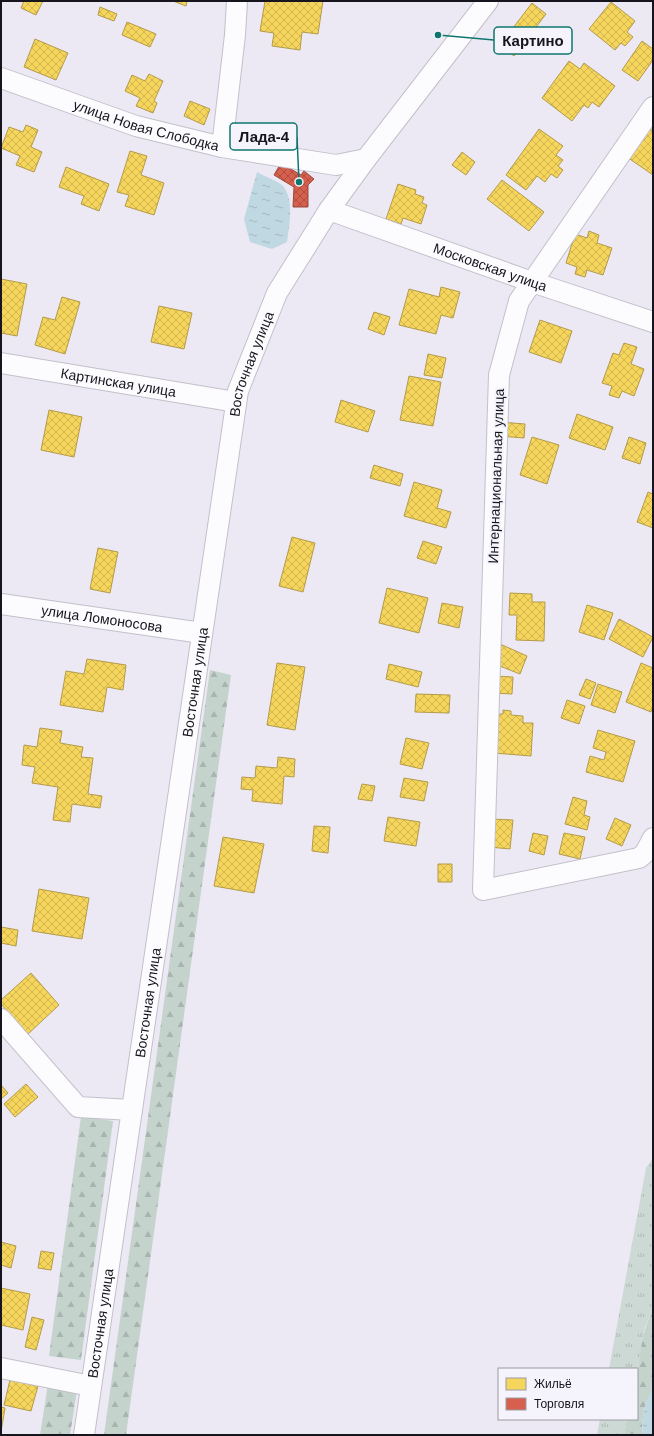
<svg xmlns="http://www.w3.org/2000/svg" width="654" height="1436" font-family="Arial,sans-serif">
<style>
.grass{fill:url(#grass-tufts)}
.forest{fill:url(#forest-firs)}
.water{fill:url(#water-ripples)}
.homes{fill:url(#homes-cross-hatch);stroke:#b39b49}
.shops{fill:url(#shops-cross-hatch);stroke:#9c493e}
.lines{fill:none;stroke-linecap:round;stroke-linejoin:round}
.minor-casing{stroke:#c2c0ca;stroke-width:22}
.minor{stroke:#fcfcfe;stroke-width:20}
.labels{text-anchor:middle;stroke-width:4;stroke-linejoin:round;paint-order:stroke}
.street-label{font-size:14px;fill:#16141c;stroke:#f5f4fc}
.leader{fill:none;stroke:#0f766e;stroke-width:1.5}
.callout-dot{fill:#0f766e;stroke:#f5f4fc;stroke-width:1.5}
.callout{fill:#f5f4fc;stroke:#0f766e;stroke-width:1.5}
.callout-label{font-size:15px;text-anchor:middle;font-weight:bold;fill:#16141c}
</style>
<defs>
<pattern id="grass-tufts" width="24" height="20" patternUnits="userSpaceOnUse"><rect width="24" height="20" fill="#ccd9d4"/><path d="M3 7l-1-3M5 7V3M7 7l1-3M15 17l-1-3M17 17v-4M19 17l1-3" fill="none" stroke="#aeb9b5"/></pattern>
<pattern id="forest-firs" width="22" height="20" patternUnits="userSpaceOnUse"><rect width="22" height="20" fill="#c5d3cd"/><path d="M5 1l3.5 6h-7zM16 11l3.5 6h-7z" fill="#a8b4af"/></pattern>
<pattern id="water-ripples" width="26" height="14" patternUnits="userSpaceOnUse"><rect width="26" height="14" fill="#bfd8e1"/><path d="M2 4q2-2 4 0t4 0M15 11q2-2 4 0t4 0" fill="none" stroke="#a3b8c0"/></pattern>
<pattern id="homes-cross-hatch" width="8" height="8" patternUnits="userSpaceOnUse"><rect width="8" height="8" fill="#f6d55c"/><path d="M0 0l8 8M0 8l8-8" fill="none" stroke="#d2b64f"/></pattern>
<pattern id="shops-cross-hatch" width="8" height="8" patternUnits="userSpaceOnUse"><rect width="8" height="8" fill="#d6604d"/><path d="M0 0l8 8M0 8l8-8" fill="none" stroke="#ad4e3f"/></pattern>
</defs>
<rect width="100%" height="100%" fill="#ece9f5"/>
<!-- grass -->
<path class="grass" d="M653,1158V1308L645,1327L637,1374V1369H609L646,1168Z
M600,1419H627L624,1435H597Z"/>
<!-- forest -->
<path class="forest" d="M210,670L231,675L126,1435H104Z
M81,1116L113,1121L81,1360L49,1356Z
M653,1308V1387L644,1409L642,1425L643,1435H624L627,1419H637C637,1379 637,1345 653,1308Z
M48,1384L77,1390L70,1435H40Z"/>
<!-- water -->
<path class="water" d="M257,172C264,176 277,181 282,185C295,198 289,227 287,242L272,249L250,242L244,219Z
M653,1387V1435H643C641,1415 645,1405 653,1387Z"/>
<!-- homes -->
<path class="homes" d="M24,1H43L36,15L21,8Z
M173,1H187L186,6Z
M265,1H323L318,34L302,32L300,50L272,46L274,33L260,31Z
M611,2L635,21L627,32L633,37L625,46L621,43L615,50L589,29Z
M532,3L546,14L514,56L500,45Z
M100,7L117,14L114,21L98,15Z
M127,22L156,34L150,47L122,35Z
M35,39L68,53L56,80L24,67Z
M642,41L653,49V60L638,81L622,70Z
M569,61L580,69L584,63L615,86L599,107L592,102L588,108L584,105L572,121L542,98Z
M149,74L163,81L154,101L157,103L153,113L136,106L140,98L125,91L132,75L145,81Z
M190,101L210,109L204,125L184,116Z
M26,125L38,130L31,147L42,152L34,172L16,165L20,156L1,148L9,127L23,132Z
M645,125L653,131V175L624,155Z
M539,129L563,146L556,155L563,160L558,166L563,170L557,178L551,174L545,182L537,176L526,190L506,175Z
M130,151L147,156L141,175L164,183L154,215L125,206L129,195L117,192Z
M462,152L475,162L466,175L452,165Z
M66,167L109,184L99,211L81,204L84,196L59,187Z
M502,180L544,212L529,231L487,199Z
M398,184L416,190L415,194L424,197L422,203L427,205L421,224L403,218L401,224L386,219Z
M589,231L599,235L597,243L612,248L603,275L587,270L585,277L575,274L577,267L566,263L575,234L587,238Z
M1,279L27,284L17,336L1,333Z
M441,287L460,292L453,318L441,315L436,334L399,325L409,289L439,297Z
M62,297L80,302L65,354L35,345L43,317L55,320Z
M159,306L192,313L184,349L151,342Z
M374,312L390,317L384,335L368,329Z
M540,320L572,331L561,363L529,352Z
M624,343L637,347L631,364L644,369L634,396L622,391L619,398L609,395L612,386L602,383L613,353L619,355Z
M428,354L446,358L442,378L424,375Z
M409,376L441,382L433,426L400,420Z
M341,400L375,411L368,432L335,422Z
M49,410L82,417L74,457L41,450Z
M577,414L613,427L605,450L569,438Z
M500,422L525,424L524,438L499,436Z
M532,437L559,445L547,484L520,475Z
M629,437L646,443L640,464L622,458Z
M374,465L403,474L400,486L370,478Z
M414,482L442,490L437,508L451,512L446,528L404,516Z
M648,492L653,494V528L637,522Z
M292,537L315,543L303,592L279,586Z
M423,541L442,547L436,564L417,558Z
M98,548L118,552L110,593L90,589Z
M387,588L428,598L419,633L379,623Z
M510,593L532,594V602H545L544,641L516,640L517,615H509Z
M442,603L463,607L459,628L438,623Z
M587,605L613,613L604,640L579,632Z
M619,619L653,637L643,657L609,639Z
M500,644L527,656L520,674L492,663Z
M87,659L126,665L123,690L107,687L103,712L60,705L66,671L84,674Z
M277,663L305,667L295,730L267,725Z
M641,663L653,668V707L651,712L626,702Z
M389,664L422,672L418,687L386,679Z
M493,676L513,677L512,694L492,693Z
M586,679L596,683L590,699L579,695Z
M598,684L622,692L615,713L591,705Z
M416,694L450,695L449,713L415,712Z
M567,700L585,706L579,724L561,718Z
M503,710L511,711V715L523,716V723H533L531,756L494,753L496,714H503Z
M40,728L62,731L60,743L83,747L81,757L93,758L88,794L102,796L100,808L72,804L70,822L53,820L58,787L32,783L35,767L22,765L24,745L37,747Z
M598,730L635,741L623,782L586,772L590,756L604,760L606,752L593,748Z
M406,738L429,743L422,769L400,764Z
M278,757L295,759L294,777L284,776L282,804L252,801L253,790L241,789L242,777L255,778L256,766L277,768Z
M404,778L428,782L424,801L400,797Z
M362,784L375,786L372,801L358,799Z
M573,797L587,801L584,815L590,817L587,830L565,824Z
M388,817L420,822L416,846L384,841Z
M615,818L631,825L622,846L606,839Z
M491,819L513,820L510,849L489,847Z
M314,826L330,827L328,853L312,851Z
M533,833L548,836L544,855L529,851Z
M564,833L585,837L580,859L559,854Z
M223,837L264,844L254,893L214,886Z
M438,864H452V882H438Z
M39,889L89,898L82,939L32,931Z
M1,927L18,930L16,946L1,943Z
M31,973L59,1005L28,1034L1,1004V1000Z
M26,1084L38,1097L15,1117L4,1104Z
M1,1085L8,1093L1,1099Z
M1,1242L16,1246L11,1268L1,1265Z
M41,1251L54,1253L51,1270L38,1268Z
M1,1288L30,1294L23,1330L1,1325L2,1318L1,1317Z
M32,1317L44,1320L36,1350L25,1347Z
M10,1380L38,1386L31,1411L4,1405Z
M1,1407L5,1408L1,1432Z"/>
<!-- shops -->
<path class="shops" d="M281,163L301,175L304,171L314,179L308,185V207H293L294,187L274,175Z"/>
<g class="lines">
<defs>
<g id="minor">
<path id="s1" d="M1,78L136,126L222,147L336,165L366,159"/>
<path d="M653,107L519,301L499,375L483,890L639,858L645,853L653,838"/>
<path d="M222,147L235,35L237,1"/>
<path id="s2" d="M329,210L532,282L653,322"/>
<path id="s3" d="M1,363L236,402"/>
<path id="s4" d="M1,604L202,633"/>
<path d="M1,1019L78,1107L132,1110"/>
<path d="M1,1368L91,1386"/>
<path id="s5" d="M84,1435L238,391L277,293L329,210L366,159L488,1"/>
</g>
</defs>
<!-- minor casing -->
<use href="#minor" class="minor-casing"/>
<!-- minor -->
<use href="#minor" class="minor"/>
</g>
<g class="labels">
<!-- street labels -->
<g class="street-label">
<text dy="5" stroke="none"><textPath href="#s1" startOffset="153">улица Новая Слободка</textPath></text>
<text dy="5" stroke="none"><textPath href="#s2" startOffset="171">Московская улица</textPath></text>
<text dy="5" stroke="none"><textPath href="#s5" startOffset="1085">Восточная улица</textPath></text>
<text dy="5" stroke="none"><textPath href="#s3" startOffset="119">Картинская улица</textPath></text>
<text transform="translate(496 476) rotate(-88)" y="5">Интернациональная улица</text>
<text dy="5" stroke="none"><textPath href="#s4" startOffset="102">улица Ломоносова</textPath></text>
<text dy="5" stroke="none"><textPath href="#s5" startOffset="761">Восточная улица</textPath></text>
<text dy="5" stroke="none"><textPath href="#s5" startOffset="437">Восточная улица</textPath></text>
<text dy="5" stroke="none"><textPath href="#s5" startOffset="113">Восточная улица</textPath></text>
</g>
</g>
<!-- callouts -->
<path class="leader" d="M438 35L494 40M299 182L297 137"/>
<g class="callout-dot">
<circle cx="438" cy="35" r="4"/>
<circle cx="299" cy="182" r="4"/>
</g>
<g class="callout">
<rect x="494" y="27" width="78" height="27" rx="4"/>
<rect x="230" y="123" width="67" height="27" rx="4"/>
</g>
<g class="callout-label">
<text x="533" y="46">Картино</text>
<text x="264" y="142">Лада-4</text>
</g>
<!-- border -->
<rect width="654" height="1436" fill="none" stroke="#16141c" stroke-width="4"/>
<!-- legend -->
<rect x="498" y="1368" width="140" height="52" fill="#f5f4fc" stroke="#9c9aa2"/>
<rect x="506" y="1378" width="20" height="12" fill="#f6d55c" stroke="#9c9aa2"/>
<text x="534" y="1388" font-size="12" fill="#16141c">Жильё</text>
<rect x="506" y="1398" width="20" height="12" fill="#d6604d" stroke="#9c9aa2"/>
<text x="534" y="1408" font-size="12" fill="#16141c">Торговля</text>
</svg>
